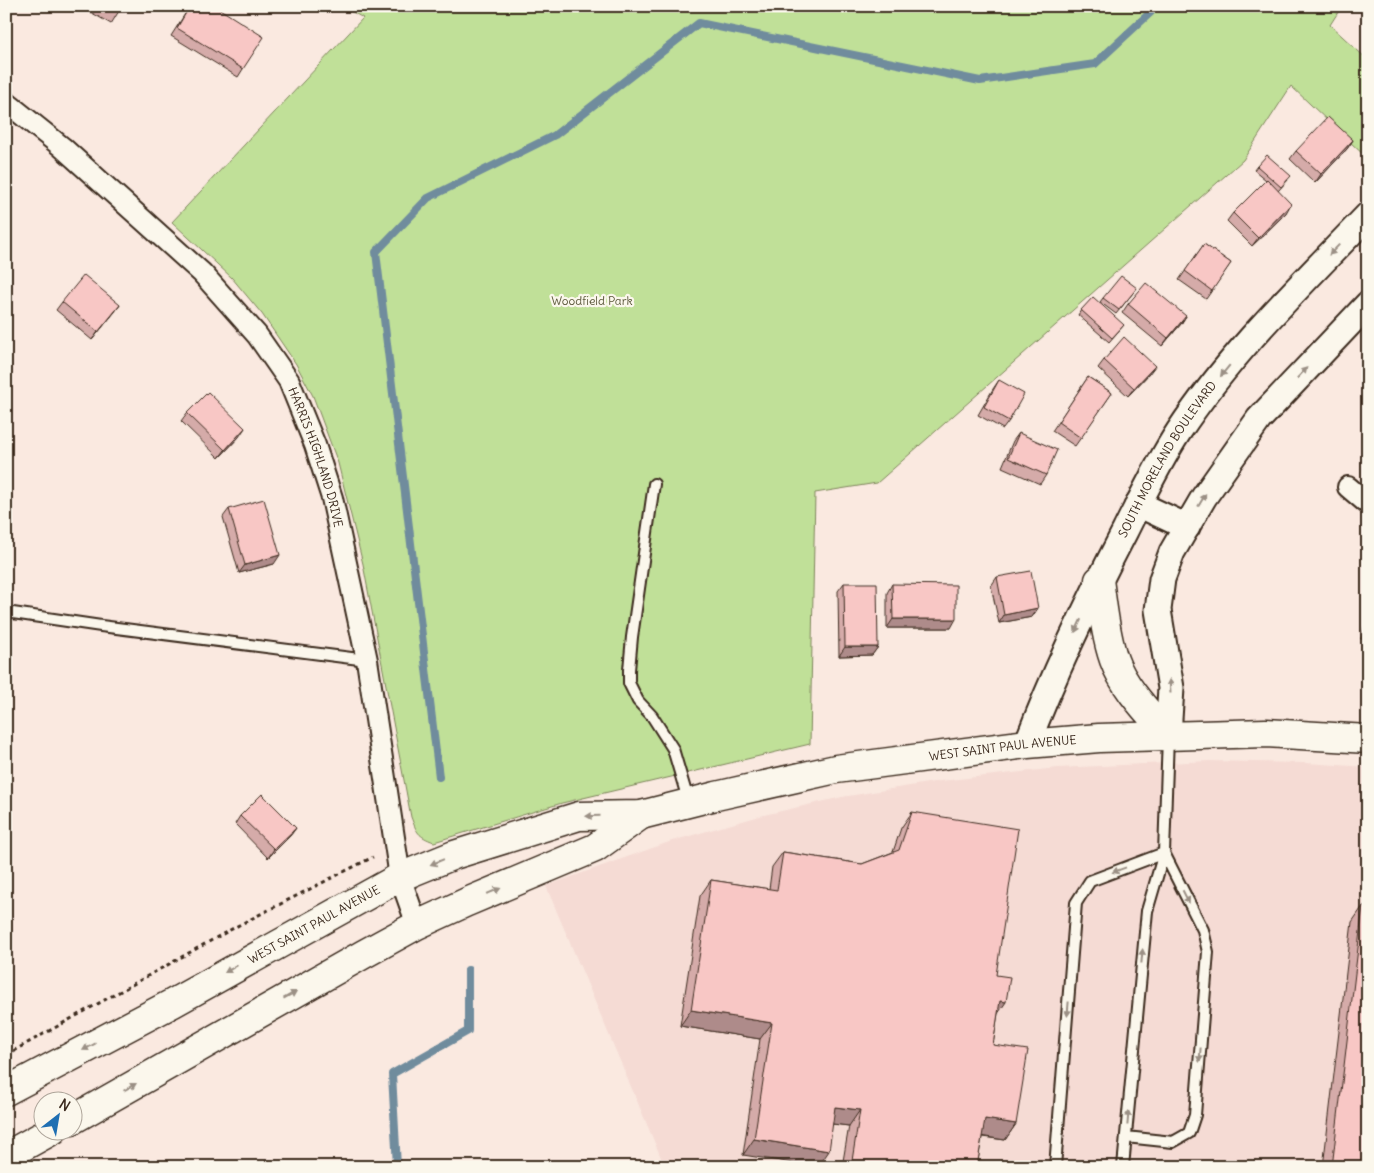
<svg xmlns="http://www.w3.org/2000/svg" width="1374" height="1173" font-family="Delius,sans-serif">
<style>
.built{fill:#f5dbd4}
.green{fill:#c0e098;stroke:#7e855b}
.lines{fill:none;stroke-linecap:round;stroke-linejoin:round}
.stream{stroke:#6f8c9d;stroke-width:8}
.service-casing{stroke:#3b2a1e;stroke-width:14}
.minor-casing{stroke:#3b2a1e;stroke-width:24}
.tertiary-casing{stroke:#3b2a1e;stroke-width:29}
.secondary-casing{stroke:#3b2a1e;stroke-width:31}
.path{stroke:#3b2a1e;stroke-width:3;stroke-dasharray:4 4;stroke-linecap:butt}
.service{stroke:#fbf7ec;stroke-width:10}
.minor{stroke:#fbf7ec;stroke-width:20}
.tertiary{stroke:#fbf7ec;stroke-width:25}
.secondary{stroke:#fbf7ec;stroke-width:28}
.wall{fill:#d5aba9;stroke:#3b2a1e}
.shaded-wall{fill:#ae8b8a;stroke:#3b2a1e}
.building{fill:#f8c7c5;stroke:#3b2a1e}
.oneway{fill:#9b9085}
.labels{text-anchor:middle;stroke-width:4.5;stroke-linejoin:round;paint-order:stroke}
.park-label{font-size:12px;fill:#5c583c;stroke:#fbf7ec}
.street-label{font-size:12px;fill:#3b2a1e;stroke:#fbf7ec}
</style>
<rect width="100%" height="100%" fill="#fae9e0"/>
<filter id="ink" filterUnits="userSpaceOnUse"><feTurbulence type="fractalNoise" baseFrequency=".02" numOctaves="2"/><feDisplacementMap in="SourceGraphic" scale="10" xChannelSelector="R" yChannelSelector="G"/><feConvolveMatrix kernelMatrix="1 2 1 2 8 2 1 2 1" color-interpolation-filters="sRGB"/></filter>
<g filter="url(#ink)">
<!-- built -->
<path class="built" d="M1210,761L1306,763L1368,767V1167H665L546,886L672,841L760,816L842,797L940,781L1057,768Z"/>
<!-- green -->
<path class="green" d="M342,6H1342L1330,25L1368,60V159L1291,86L1243,160L877,483L815,493L810,744L562,803L434,842C418,836 417,833 411,817L363,564L338,463L313,396L296,364L262,314L232,278L172,222L363,18Z"/>
<g class="lines">
<!-- stream -->
<path class="stream" d="M439,777L376,252L428,198L555,135L699,23L980,81L1095,64L1151,12L1150,6
M397,1167L392,1074L468,1031V970"/>
<defs>
<path id="service" d="M654,484L632,637L629,670V683L638,701L652,716L673,749L689,803
M6,612L101,626L367,660
M1126,1137L1173,1142L1189,1133L1195,1115L1208,952L1203,930L1164,853
M1055,1167L1076,903L1090,881L1164,853
M1123,1167L1147,911L1164,853L1168,736"/>
<g id="minor">
<path id="s1" d="M6,102L62,147L202,273L257,335L289,381L315,445L332,498L367,660L400,877L417,925"/>
<path d="M1348,487L1368,504"/>
</g>
<g id="tertiary">
<path d="M1138,504L1187,527"/>
<path d="M1168,735L1171,688L1158,610L1162,579L1172,552L1204,497L1259,419L1368,304"/>
<path id="s2" d="M1027,744C1055,671 1089,600 1125,531C1142,497 1158,463 1179,431C1232,351 1302,284 1368,215"/>
</g>
<g id="secondary">
<path d="M1099,580C1103,607 1105,634 1114,660C1124,688 1149,713 1168,735"/>
<path id="s3" d="M6,1091L173,1003L400,877L454,855L579,816L641,815L716,796L836,769L1027,744L1099,738L1266,733L1368,739"/>
<path d="M72,1120L364,954L417,925L467,902L595,848L641,815"/>
<path d="M6,1156L53,1130"/>
</g>
</defs>
<!-- service casing -->
<use href="#service" class="service-casing"/>
<!-- minor casing -->
<use href="#minor" class="minor-casing"/>
<!-- tertiary casing -->
<use href="#tertiary" class="tertiary-casing"/>
<!-- secondary casing -->
<use href="#secondary" class="secondary-casing"/>
<!-- path -->
<path class="path" d="M6,1055L239,925L373,857"/>
<!-- service -->
<use href="#service" class="service"/>
<!-- minor -->
<use href="#minor" class="minor"/>
<!-- tertiary -->
<use href="#tertiary" class="tertiary"/>
<!-- secondary -->
<use href="#secondary" class="secondary"/>
</g>
<!-- wall -->
<path class="wall" d="M80,6H122L111,24Z
M190,6H215L243,69L238,77L171,36Z
M1353,140L1347,149L1315,183L1290,159L1296,151Z
M1257,166L1288,180L1278,191L1286,213L1252,246L1227,221L1233,213L1266,180L1254,170Z
M1204,244L1231,263L1206,299L1179,280Z
M1137,288L1116,314L1100,302L1103,298Z
M62,302L120,305L92,340L56,310Z
M1128,304L1186,316L1181,324L1162,346L1122,313Z
M1081,310L1124,325L1109,342L1078,315Z
M1104,360L1149,374L1128,396L1098,368Z
M1088,377L1112,393L1075,446L1052,431Z
M999,380L1009,421L1003,429L978,415L993,389Z
M187,413L239,437L219,458L181,421Z
M1019,433L1046,475L1040,484L1002,467L1013,441Z
M229,509L274,564L239,573L223,517Z
M997,577L1038,608L1032,617L999,623L991,586Z
M844,583L878,647L872,655L839,656L838,591Z
M892,584L951,628H887V593Z
M1368,613V641L1361,639Z
M912,812L996,975L998,1013L993,1045L1016,1124L1005,1140L982,1137L977,1167H842L849,1126L833,1124L743,1155L760,1039L680,1026L700,896L711,880L769,889L772,867L783,852L862,864L893,852L901,828Z
M240,816L296,828L290,836L268,858L235,824Z
M1363,906L1368,1167H1323L1352,922Z"/>
<!-- shaded-wall -->
<path class="shaded-wall" d="M1353,140L1347,149L1315,183L1321,174Z
M1291,204L1286,213L1252,246L1258,238Z
M120,305L114,313L92,340L98,332Z
M1186,316L1181,324L1162,346L1168,338Z
M1155,366L1149,374L1128,396L1134,388Z
M245,428L239,437L219,458L225,450Z
M280,555L274,564L239,573L245,565Z
M1038,608L1032,617L999,623L1004,615Z
M893,619H956L951,628H887Z
M1368,630V641L1361,639Z
M845,647H878L872,655L839,656Z
M296,828L290,836L268,858L274,849Z
M1000,1001L1006,1002L995,1018Z
M691,1010L772,1023L760,1039L680,1026Z
M835,1107L860,1110L849,1126L824,1123Z
M985,1119L1016,1124L1005,1140L973,1135Z
M754,1139L829,1151L818,1167L743,1155Z"/>
<!-- building -->
<path class="building" d="M110,6H122L119,11Z
M190,6H215L264,37L243,69L177,28Z
M1328,117L1353,140L1321,174L1296,151Z
M1267,155L1291,176L1281,187L1257,166Z
M1267,179L1291,204L1258,238L1233,213Z
M1204,244L1231,263L1212,291L1185,271Z
M84,275L120,305L98,332L62,302Z
M1121,276L1137,288L1119,310L1103,298Z
M1146,283L1186,316L1168,338L1128,304Z
M1093,297L1124,325L1112,338L1081,310Z
M1124,337L1155,366L1134,388L1104,360Z
M1088,377L1112,393L1081,438L1058,422Z
M999,380L1024,394L1009,421L984,407Z
M208,392L245,428L225,450L187,413Z
M1019,433L1057,450L1046,475L1008,458Z
M264,499L280,555L245,565L229,509Z
M1031,571L1038,608L1004,615L997,577Z
M844,583H877L878,647H845Z
M892,584L956,585V619H893Z
M262,794L296,828L274,849L240,816Z
M912,812L1018,829L996,975L1010,977L1006,1002L1000,1001L993,1045L1028,1050L1016,1124L985,1119L977,1167H851L860,1110L835,1107L829,1151L754,1139L772,1023L691,1010L711,880L777,890L783,852L862,864L899,850Z
M1368,905V1167H1332L1363,906Z"/>
<!-- one-way arrows -->
<defs><path id="oneway-solid" d="M-6-.8H1V-3.2L6.5 0L1 3.2V.8H-6Z" transform="scale(1.25)"/></defs>
<g class="oneway">
<use href="#oneway-solid" transform="translate(1334 250) rotate(134)"/>
<use href="#oneway-solid" transform="translate(1225 371) rotate(129)"/>
<use href="#oneway-solid" transform="translate(1302 373) rotate(-47)"/>
<use href="#oneway-solid" transform="translate(1202 500) rotate(-59)"/>
<use href="#oneway-solid" transform="translate(1078 626) rotate(115)"/>
<use href="#oneway-solid" transform="translate(1170 686) rotate(-94)"/>
<use href="#oneway-solid" transform="translate(593 816) rotate(179)"/>
<use href="#oneway-solid" transform="translate(437 862) rotate(158)"/>
<use href="#oneway-solid" transform="translate(1119 870) rotate(160)"/>
<use href="#oneway-solid" transform="translate(494 891) rotate(-22)"/>
<use href="#oneway-solid" transform="translate(1186 897) rotate(63)"/>
<use href="#oneway-solid" transform="translate(1142 956) rotate(-85)"/>
<use href="#oneway-solid" transform="translate(231 969) rotate(150)"/>
<use href="#oneway-solid" transform="translate(290 995) rotate(-29)"/>
<use href="#oneway-solid" transform="translate(1068 1009) rotate(95)"/>
<use href="#oneway-solid" transform="translate(89 1047) rotate(152)"/>
<use href="#oneway-solid" transform="translate(1200 1055) rotate(95)"/>
<use href="#oneway-solid" transform="translate(130 1087) rotate(-30)"/>
<use href="#oneway-solid" transform="translate(1128 1118) rotate(-85)"/>
</g>
</g>
<g class="labels">
<!-- park labels -->
<g class="park-label">
<text x="592" y="305">Woodfield Park</text>
</g>
<!-- street labels -->
<g class="street-label">
<text dy="4" stroke="none"><textPath href="#s1" startOffset="480">HARRIS HIGHLAND DRIVE</textPath></text>
<text dy="4" stroke="none"><textPath href="#s2" startOffset="318">SOUTH MORELAND BOULEVARD</textPath></text>
<text dy="4" stroke="none"><textPath href="#s3" startOffset="1068">WEST SAINT PAUL AVENUE</textPath></text>
<text dy="4" stroke="none"><textPath href="#s3" startOffset="350">WEST SAINT PAUL AVENUE</textPath></text>
</g>
</g>
<!-- margin -->
<rect width="1374" height="1173" fill="none" stroke="#fbf7ec" stroke-width="25"/>
<rect x="12" y="12" width="1349" height="1148" fill="none" stroke="#3b2a1e" stroke-width="2" filter="url(#ink)"/>
<!-- north arrow -->
<g transform="translate(58 1116) rotate(31)"><circle r="24" fill="#fbf7ec" stroke="#aea59a"/>
<path d="M0-4L9 19L0 12L-9 19Z" fill="#1f6fb2"/>
<text y="-8" font-size="14" font-weight="bold" text-anchor="middle" fill="#3b2a1e">N</text>
</g>
</svg>
